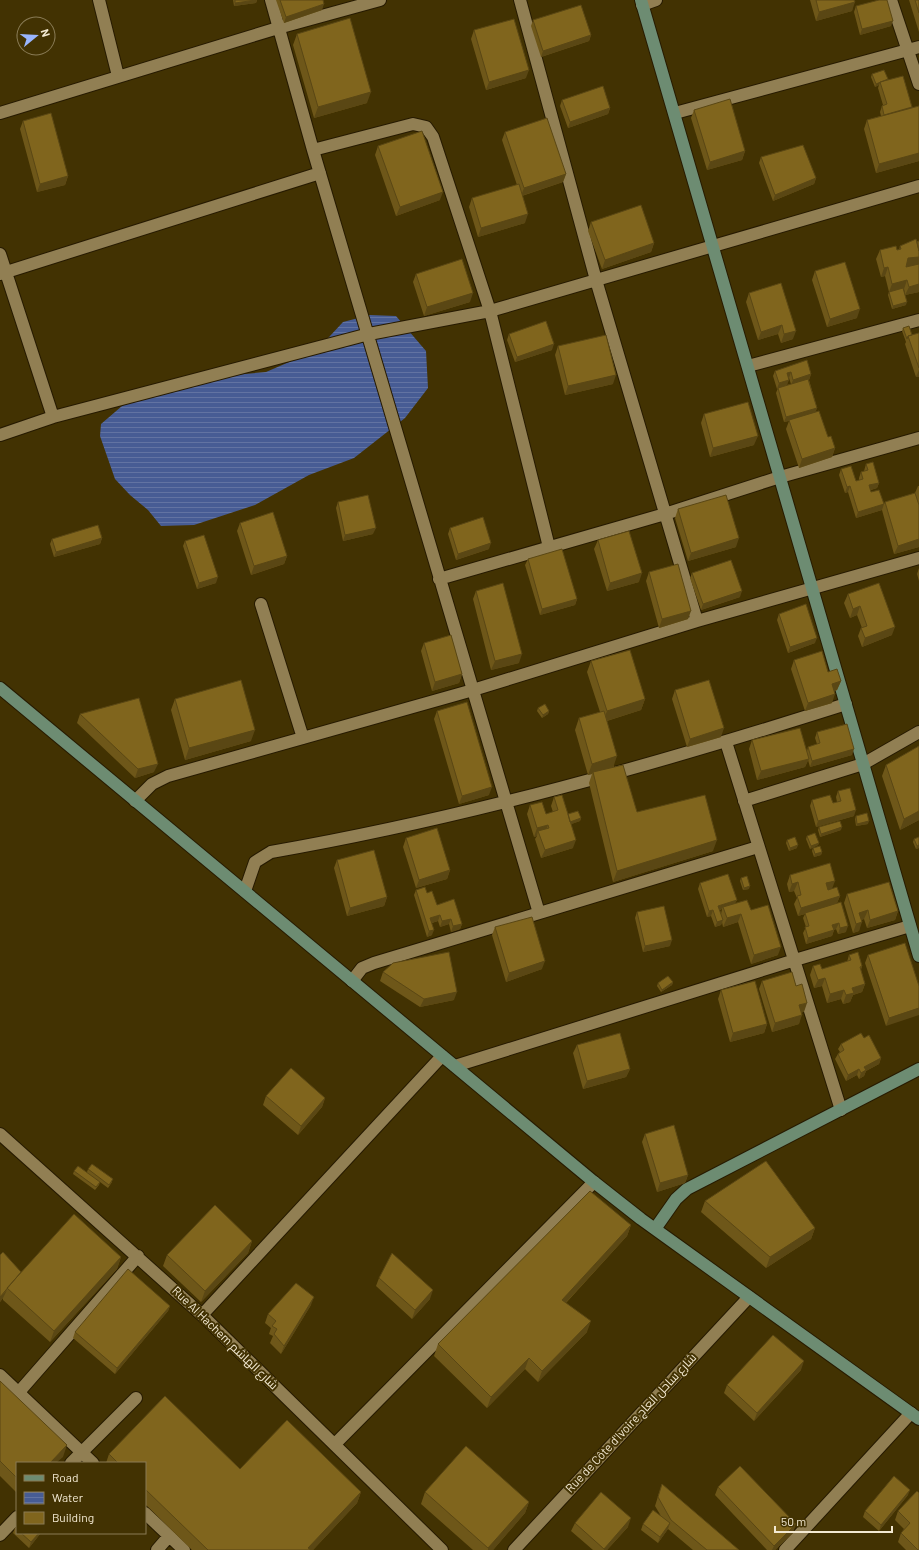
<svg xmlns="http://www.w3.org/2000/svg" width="919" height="1550" font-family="Barlow,Cairo,sans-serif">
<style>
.water{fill:url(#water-rules)}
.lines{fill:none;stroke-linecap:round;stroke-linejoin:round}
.street-casing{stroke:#261a00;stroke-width:14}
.secondary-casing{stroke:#261a00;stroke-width:14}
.street{stroke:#917f53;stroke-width:12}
.secondary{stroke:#6d8c72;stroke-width:12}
.wall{fill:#6e5719;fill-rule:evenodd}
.shaded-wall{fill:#5a4714}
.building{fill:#80651d;stroke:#5a4714}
.labels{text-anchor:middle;stroke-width:4;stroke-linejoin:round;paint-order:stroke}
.street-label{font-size:12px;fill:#f3e9d2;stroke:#423202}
</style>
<defs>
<pattern id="water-rules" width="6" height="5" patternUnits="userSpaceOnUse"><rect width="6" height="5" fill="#475c94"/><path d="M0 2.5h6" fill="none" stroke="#6273a2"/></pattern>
</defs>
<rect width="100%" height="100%" fill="#423202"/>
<!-- water -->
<path class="water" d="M370,315L396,316L426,351L428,388L405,418L354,458L309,475L255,505L194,525L161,526L148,510L130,495L115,479L100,436L101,424L122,406L149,391L212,377L266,372L317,350L343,322Z"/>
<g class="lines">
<defs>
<path id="street" d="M99,0L118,76
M271,0L313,150L539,913
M520,0L596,280L697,621
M891,0L919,84
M642,5L656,0
M0,113L278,28L380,0
M675,113L919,47
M313,150L413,124L426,127L433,137L490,311L549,547
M0,254L53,417
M0,274L320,173
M748,366L919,320
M0,435L53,417L369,334L490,311L919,186
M439,579L665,514L780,477L919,438
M261,604L303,738
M726,742L841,1110
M135,801L152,784L168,776L473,690L697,621L919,558
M744,801L863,764L919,732
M245,891L255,862L271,852C466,818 657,764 846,704
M352,981L362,968L374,963L758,847
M455,1066L795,960L910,926
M0,1134L202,1315L442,1550
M202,1315L442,1056
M0,1375L93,1463
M19,1392L138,1256
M335,1444L594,1182
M71,1463L136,1398
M145,1513L184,1550
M0,1535L17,1517
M157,1550L169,1536
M514,1550L749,1297
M785,1550L911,1413"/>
<path id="secondary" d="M641,0L919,956
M0,688L594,1182L641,1219L919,1419
M655,1229L676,1199L687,1189L919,1069"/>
</defs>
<!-- street casing -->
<use href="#street" class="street-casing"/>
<!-- secondary casing -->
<use href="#secondary" class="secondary-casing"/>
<!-- street -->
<use href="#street" class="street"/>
<!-- secondary -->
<use href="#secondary" class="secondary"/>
</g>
<!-- wall -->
<path class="wall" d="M233,0H257L256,3L234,6Z
M276,0H323L322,10L284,23Z
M810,0H854L852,11L816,21Z
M909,0H919V32Z
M856,6L891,26L860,35L854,12Z
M533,20L591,35L589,41L541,57L531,26Z
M474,30L526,78L486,90L471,39Z
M297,34L367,103L314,118L293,45Z
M872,74L888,79L911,108L919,106V161L876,173L864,129L867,120L881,116L880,112L882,106L883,105L878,88L879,85L875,87L871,77Z
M562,100L610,108L608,114L568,128L560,106Z
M694,110L745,151L742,160L707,170L691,118Z
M23,121L68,176L65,185L37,192L20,129Z
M505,132L566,174L563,182L522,196L525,223L478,237L469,207L472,198L517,185L502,140Z
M378,146L440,200L396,216L375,155Z
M761,157L816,178L814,184L773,201L759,163Z
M591,222L654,243L651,252L602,269L588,231Z
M919,241V292L905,295L904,289H903L906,305L892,309L888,295L889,292L885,276L881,277L876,259L880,250H899L900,246Z
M815,271L857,318L827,327L812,280Z
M416,274L470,302L424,316L413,282Z
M781,283L793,339L781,343L778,334L758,340L746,302L749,293Z
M903,328L912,335L919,333V377H916L905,344L906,342L902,331Z
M509,334L552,350L515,362L507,340Z
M558,346L613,384L565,395L555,355Z
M775,371L811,374L809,380L817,408L815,412L828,437L835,448L832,457L799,468L786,429L789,421L784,422L776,393L778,388L777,389L773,376ZM788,378H789L791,384L787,385Z
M704,414L754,445L710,457L701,423Z
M866,464L879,483L877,488L871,490V492L884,504L885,502L915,493L918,486H919V547L894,554L882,510L856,518L848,492L845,493L839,475L841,469L856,481L859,480V478L861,472L864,471Z
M338,502L373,534L343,541L336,508Z
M678,509L736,547L688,561L675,518Z
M240,523L287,556L284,564L251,575L237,531Z
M450,528L489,549L456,560L448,534Z
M102,538L100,544L54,557L50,544L52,539Z
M598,540L639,582L607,591L594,549Z
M185,541L216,583L197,589L183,546Z
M528,559L577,599L575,605L540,615L525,565Z
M919,568V581L917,574Z
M649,572L688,619L659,628L646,581Z
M692,573L740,597L701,610L690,578Z
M476,591L519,663L491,670L473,599Z
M848,594L892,635L862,647L858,636L861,628H862L857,615L850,618L844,603Z
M779,614L815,643L788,653L777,620Z
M424,643L462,674L459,683L432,691L421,651Z
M794,660L828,672L841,681L837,690L834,691L832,703L805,711L791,669Z
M591,661L645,699L641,710L607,721L614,767L637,812L713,851L613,882L589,783L592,774L588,775L575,730L579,718L600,712L587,672Z
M675,690L721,737L687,747L672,699Z
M175,699L251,741L185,760L171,710Z
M538,708L549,711L548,714L542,718L537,711Z
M437,711L489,795L459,804L434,719Z
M80,714L154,772L135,778L77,723Z
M817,732L852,755L810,767L808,760L805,767L757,780L749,749L752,740L807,751L808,747L817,744L815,738Z
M919,746V820L900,830L882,776L886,765Z
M838,791L854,816L816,827L810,806L812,800L833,803L837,802L836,797Z
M554,797L568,814L581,818L580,821L571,824L573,848L541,858L535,839L537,836L534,837L527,814L530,805L546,814L553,812L551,806Z
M856,816L868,824L856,826L855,819Z
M819,827L841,830L820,837L818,830Z
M807,836L819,843L818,845L810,849L806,839Z
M406,838L450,870L447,879L416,888L403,847Z
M914,839L919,848L916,849L913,842Z
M787,840L797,848L789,851L786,843Z
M813,848L822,852L821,855L814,857L812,851Z
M337,860L387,897L384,906L347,916L334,868Z
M790,875L832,888L840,896L837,903L846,932L838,934L836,929L834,930L832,936L806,944L803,933L806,927L803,918L805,914L798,916L794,904L797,898L794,891L789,892L787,884Z
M741,878L749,889L743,890L740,881Z
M700,883L737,900L735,903L751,910L778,955L751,964L738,922L723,927L722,922L721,925L715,927L711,916L707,917L698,889ZM722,909L721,914L720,910Z
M416,890L427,893L437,905L462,924L460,929L451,932L449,924L440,927L438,921L432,923V935L427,937L414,895Z
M847,894L898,911L895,920L867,928L864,919L861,920L859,931L853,933L844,903Z
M637,912L670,946L643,952L635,918Z
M495,927L542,969L506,982L492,935Z
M849,955L862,966L861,970L865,984L862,992L853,995L850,1002L843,1004L841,999L827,1003L822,986L814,988L810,975L813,966L822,969L847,962Z
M868,955L919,986L886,1026L865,963Z
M383,972L454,1000L420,1007L380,981Z
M762,981L804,1012H801L799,1024L772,1032L759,989Z
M673,982L672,985L661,992L657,986L658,983Z
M721,990L767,1024L764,1033L730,1042L718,999Z
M864,1038L881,1058L879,1064L866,1071L864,1076L859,1079L857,1075L846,1081L835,1059L838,1054L840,1052L838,1049L841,1044Z
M577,1045L630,1069L626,1077L583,1089L573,1053Z
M266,1096L325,1098L322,1107L298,1135L263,1105Z
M645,1134L688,1175L685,1183L657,1192L642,1142Z
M88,1169L112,1182L108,1188L100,1182L99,1185L95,1190L73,1174L74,1171L87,1172Z
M705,1201L815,1228L811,1239L766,1268L701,1212Z
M631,1225L627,1236L566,1303L587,1332L538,1382L525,1369L487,1408L434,1356L438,1344Z
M252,1241L248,1253L201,1302L163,1266L167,1255Z
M0,1255L21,1272L121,1257L117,1269L50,1342L3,1300V1298L0,1302Z
M379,1278L430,1299L412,1319L376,1286Z
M311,1305L281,1354L270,1343L273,1336L269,1334L271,1328L265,1323L268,1314Z
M170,1306L168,1311L115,1374L73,1338L75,1332Z
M801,1370L754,1421L724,1393L727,1385Z
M0,1381L63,1457L17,1463V1493L0,1476Z
M109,1454L240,1469L361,1492L357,1503L313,1550H192L145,1504V1463H106Z
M662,1484L739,1550H693L668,1529L658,1543L641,1530L643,1524L661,1516L655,1506L659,1493Z
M718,1487L793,1533L775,1550H767L715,1495Z
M917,1491L919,1550H906L898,1542L901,1533L904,1529L895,1520L898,1511Z
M425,1492L529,1502L525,1513L493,1550H473L421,1504Z
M908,1495L879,1531L863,1517L865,1511Z
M575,1523L628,1527L607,1550H593L571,1531Z
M17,1526V1533H41L40,1534L29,1548L13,1533L15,1528Z"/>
<!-- shaded-wall -->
<path class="shaded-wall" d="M257,0L256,3L234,6L235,3Z
M855,2L852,11L816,21L819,12Z
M324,4L322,10L284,23L286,17Z
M893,21L891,26L860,35L862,29Z
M591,35L589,41L541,57L543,51Z
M529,70L526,78L486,90L489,82Z
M880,82L879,85L875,87L876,84Z
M371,92L367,103L314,118L318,107Z
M912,107L910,113L882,120L884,115Z
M610,108L608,114L568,128L570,122Z
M745,151L742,160L707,170L710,162Z
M919,153V161L876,173L879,164Z
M566,174L563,182L521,196L524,188Z
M68,176L65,185L37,192L40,184Z
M816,178L814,184L773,201L775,195Z
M443,192L440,200L396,216L400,207Z
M528,214L525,223L478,237L481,228Z
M654,243L651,252L602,269L605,260Z
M919,257V265L905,267L908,258Z
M888,267L885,276L881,277L884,268Z
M907,280L904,289L889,292L892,284Z
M919,284V292L905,295L909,287Z
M473,293L470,302L424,316L427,307Z
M907,302L906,305L892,309L893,306Z
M860,309L857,318L827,327L830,319Z
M782,325L778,334L758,340L761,332Z
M796,331L793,339L781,343L784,334Z
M554,344L552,350L515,362L517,357Z
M919,370V377H916Z
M791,372L789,378L785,379L787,373Z
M811,374L809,380L791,385L793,380Z
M616,375L613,384L565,395L568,386Z
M789,380L787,385L777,389L779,383Z
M817,408L815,414L784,422L786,417Z
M758,436L754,445L710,457L713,448Z
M835,448L832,457L799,468L802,459Z
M879,483L877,488L867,491L869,485Z
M850,486L848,492L845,493L847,487Z
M884,504L882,510L856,518L858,512Z
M376,528L373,534L343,541L345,535Z
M102,538L100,544L54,557L56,552Z
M739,538L736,547L688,561L691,553Z
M919,539V547L894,554L898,546Z
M491,543L489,549L456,560L458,554Z
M287,556L284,564L251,575L254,566Z
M642,573L639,582L607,591L610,583Z
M218,577L216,583L197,589L199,583Z
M742,591L740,597L701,610L703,604Z
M577,599L575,605L540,615L542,609Z
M860,606L857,615L850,618L853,609Z
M691,611L688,619L659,628L662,619Z
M895,627L892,635L862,647L865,638Z
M817,638L815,643L788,653L790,647Z
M522,654L519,663L491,670L495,661Z
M462,674L459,683L432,691L435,682Z
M841,681L837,690L829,693L832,684Z
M835,694L832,703L805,711L808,703Z
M645,699L641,710L603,722L607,711Z
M549,711L548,714L542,718L543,715Z
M724,728L721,737L687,747L690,739Z
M255,730L251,741L185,760L189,748Z
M854,749L852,755L810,767L812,761Z
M617,756L613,768L593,772L592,774L588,775L592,764Z
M809,759L805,767L757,780L761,771Z
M158,764L154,772L135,778L138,769Z
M492,787L489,795L459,804L462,796Z
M856,810L854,816L816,827L818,821Z
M919,811V820L900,830L904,819Z
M581,818L580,821L569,825L570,822Z
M869,821L868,824L856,826L857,824Z
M548,825L545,833L538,831L537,836L534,837L537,828Z
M842,827L841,830L820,837L821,834Z
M576,840L573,848L541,858L545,850Z
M717,840L713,851L613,882L617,871Z
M819,843L818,845L810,849L811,846Z
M798,845L797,848L789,851L790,848Z
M919,845V848L916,849L917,846Z
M822,852L821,855L814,857L815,854Z
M450,870L447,879L416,888L419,880Z
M835,881L832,889L823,892L826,883Z
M798,882L794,891L789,892L792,884Z
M750,886L749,889L743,890L744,888Z
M840,896L836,905L805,913V914L798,916L801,908Z
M387,897L384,906L347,916L350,908Z
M737,900L734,905L723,907L722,909L716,911L718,906Z
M713,910L711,916L707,917L709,911Z
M868,910L864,919L856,921L859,913Z
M898,911L895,920L867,928L870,920Z
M741,914L738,922L723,927L727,918Z
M440,915L438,921L428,924L430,918Z
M451,919L449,924L440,927L442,921Z
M723,920L721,925L715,927L717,922Z
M862,922L859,931L853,933L856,924Z
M839,923L836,929L834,930L832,936L806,944L808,938L832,925Z
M462,924L460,929L451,932L453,926Z
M848,926L846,932L838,934L840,928Z
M434,930L432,935L427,937L429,931Z
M672,940L670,946L643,952L645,946Z
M781,947L778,955L751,964L754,955Z
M545,961L542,969L506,982L509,973Z
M825,978L822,986L814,988L818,980Z
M673,982L672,985L661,992L662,990Z
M865,984L862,992L853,995L850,1002L843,1004L846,995L852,988Z
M844,990L841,999L827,1003L830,994Z
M457,992L454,1000L420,1007L424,999Z
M807,1003L804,1012L796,1014L799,1005Z
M919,1008V1015L886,1026L889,1018Z
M802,1015L799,1024L772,1032L775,1023Z
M767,1024L764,1033L730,1042L733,1033Z
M881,1058L879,1064L866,1071L864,1076L859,1079L861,1073L864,1067Z
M630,1069L626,1077L583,1089L587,1081Z
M859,1069L857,1075L846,1081L848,1075Z
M325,1098L322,1107L298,1135L301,1126Z
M688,1175L685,1183L657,1192L660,1183Z
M631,1225L627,1236L558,1311L562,1300Z
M815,1228L811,1239L766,1268L770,1257Z
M252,1241L248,1253L201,1302L205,1291Z
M121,1257L117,1269L50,1342L54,1331Z
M7,1290L3,1298L0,1302V1297Z
M433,1290L430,1299L412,1319L415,1310Z
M314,1297L311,1305L281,1354L284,1346Z
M170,1306L168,1311L115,1374L117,1368Z
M591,1321L587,1332L538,1382L542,1371Z
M529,1358L525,1369L487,1408L491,1397Z
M804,1361L801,1370L754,1421L757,1413Z
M67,1445L63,1457L56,1463H50Z
M910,1490L908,1495L879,1531L881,1525Z
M361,1492L357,1503L313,1550H307L308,1548Z
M529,1502L525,1513L493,1550H488V1548Z
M631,1518L628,1527L607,1550H604V1549Z
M670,1523L668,1529L658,1543L660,1537Z
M796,1524L793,1533L775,1550H772L774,1546Z
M39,1533H41L40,1534L29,1548L31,1542Z"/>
<!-- building -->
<path class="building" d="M235,0H256L235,3Z
M280,0H323L324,4L286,17Z
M816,0H854L855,2L819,12Z
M879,0H887L893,21L862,29L856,6Z
M915,0H919V13Z
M581,5L591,35L543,51L533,20Z
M350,18L371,92L318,107L297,34Z
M514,19L529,70L489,82L474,30Z
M884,70L888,79L876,84L872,74Z
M903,76L912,107L884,115L882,106L887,104L880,82Z
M603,86L610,108L570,122L562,100Z
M730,99L745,151L710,162L694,110Z
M919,106V153L879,164L867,120Z
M51,113L68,176L40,184L23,121Z
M547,118L566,174L524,188L505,132Z
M422,131L443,192L400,207L378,146Z
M803,145L816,178L775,195L761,157Z
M519,184L528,214L481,228L472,198Z
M641,205L654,243L605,260L591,222Z
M916,239L919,251V257L908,258L906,267L919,264V284L909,287L907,280L892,284L888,267L884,268L880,250L896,246L897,250L901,249L900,246Z
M919,241V251L917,242Z
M462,259L473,293L427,307L416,274Z
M845,262L860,309L830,319L815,271Z
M781,283L796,331L784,334L782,325L761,332L749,293Z
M903,288L907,302L893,306L889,292Z
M546,321L554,344L517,357L509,334Z
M909,326L912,335L908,336L907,339L903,328Z
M919,333V368L908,336Z
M606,335L616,375L568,386L558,346Z
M807,360L811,374L793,380L791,372L787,373L789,380L779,383L775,371Z
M808,379L817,408L786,417L778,388Z
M748,402L758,436L713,448L704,414Z
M819,411L828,437L831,436L835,448L802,459L789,420Z
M873,462L879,483L869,485L871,492L879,490L884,504L858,512L850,486L847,487L841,469L851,466L856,481L863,479L861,472L868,470L866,464Z
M915,493L919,505V539L898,546L885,502Z
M368,495L376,528L345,535L338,502Z
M726,495L739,538L691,553L678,509Z
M273,512L287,556L254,566L240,523Z
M483,517L491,543L458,554L450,528Z
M98,525L102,538L56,552L52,539Z
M629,531L642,573L610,583L598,540Z
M204,535L218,577L199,583L185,541Z
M562,549L577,599L542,609L528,559Z
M731,560L742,591L703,604L692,573Z
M678,564L691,611L662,619L649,572Z
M503,583L522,654L495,661L476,591Z
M879,583L895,627L865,638L861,628L867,626L860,606L853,609L848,594Z
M806,604L817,638L790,647L779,614Z
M451,635L462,674L435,682L424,643Z
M630,650L645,699L607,711L591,661Z
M822,651L828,672L837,669L841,681L832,684L835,694L808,703L794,660Z
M241,680L255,730L189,748L175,699Z
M709,680L724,728L690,739L675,690Z
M139,698L158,764L138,769L80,714Z
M467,702L492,787L462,796L437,711Z
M545,704L549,711L543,715L538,708Z
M604,711L617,756L592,764L579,718Z
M847,724L854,749L812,761L808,747L820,743L817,732Z
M800,728L809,759L761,771L752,740Z
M919,746V811L904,819L886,765Z
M623,765L637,812L705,795L717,840L617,871L593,772Z
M850,788L856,810L818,821L812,800L830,795L833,803L841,801L838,791Z
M562,795L576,840L545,850L538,831L549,828L548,825L537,828L530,805L542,802L546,814L558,810L554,797Z
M578,811L581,818L570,822L568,814Z
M867,813L869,821L857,824L856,816Z
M840,821L842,827L821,834L819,827Z
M437,828L450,870L419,880L406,838Z
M815,833L819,843L811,846L807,836Z
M795,837L798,845L790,848L787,840Z
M919,837V845L917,846L914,839Z
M820,846L822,852L815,854L813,848Z
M374,850L387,897L350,908L337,860Z
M830,863L835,881L826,883L828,890L837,887L840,896L801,908L797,896L801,895L798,882L792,884L790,875Z
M728,874L737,900L718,906L723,920L717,922L713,910L709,911L700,883Z
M747,876L750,886L744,888L741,878Z
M889,882L898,911L870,920L868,910L859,913L862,922L856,924L847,894Z
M425,887L427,893L432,891L437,905L454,899L462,924L453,926L451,919L442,921L440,915L430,918L434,930L429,931L416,890Z
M747,900L751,910L768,905L781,947L754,955L741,914L727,918L723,907Z
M841,902L848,926L840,928L839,923L832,925L834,930L808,938L805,927L809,926L805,913Z
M664,906L672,940L645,946L637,912Z
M532,917L545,961L509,973L495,927Z
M905,943L919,986V1008L889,1018L868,955Z
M449,952L457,992L424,999L383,972L393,963Z
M858,952L862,966L860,967L865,984L852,988L854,993L846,995L844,990L830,994L825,978L818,980L813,966L820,964L822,969L851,960L849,955Z
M792,972L796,986L802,984L807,1003L799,1005L802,1015L775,1023L762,981Z
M668,976L673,982L662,990L658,983Z
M755,981L767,1024L733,1033L721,990Z
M620,1033L630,1069L587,1081L577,1045Z
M861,1033L864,1038L869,1035L881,1058L864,1067L866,1070L861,1073L859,1069L848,1075L838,1054L844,1050L841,1044Z
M291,1068L325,1098L301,1126L266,1096Z
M674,1125L688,1175L660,1183L645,1134Z
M766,1161L815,1228L770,1257L705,1201Z
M92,1164L113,1179L109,1185L88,1169Z
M78,1166L100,1182L96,1187L74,1171Z
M590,1191L631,1225L562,1300L591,1321L542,1371L529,1358L491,1397L438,1344Z
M215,1205L252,1241L205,1291L167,1255Z
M74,1214L121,1257L54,1331L7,1288Z
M3,1252L21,1272L0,1297V1255Z
M392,1253L433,1290L415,1310L379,1278Z
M128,1269L170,1306L117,1368L75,1332Z
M296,1283L314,1297L284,1346L274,1334L277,1329L272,1326L276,1321L268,1314Z
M773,1335L804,1361L757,1413L727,1385Z
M0,1381L67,1445L50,1463H17V1478L0,1461Z
M165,1396L240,1469L287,1420L361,1492L308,1548L311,1550H208L145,1489V1463H118L109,1454Z
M466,1446L529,1502L488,1548L425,1492Z
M740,1466L796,1524L774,1546L718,1487Z
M894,1476L910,1490L881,1525L865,1511Z
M662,1484L739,1550H707L671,1520L658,1497Z
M917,1491L919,1493V1550H918L901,1533L910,1523L898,1511Z
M601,1492L631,1518L604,1549L575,1523Z
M653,1510L670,1523L660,1537L643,1524Z
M21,1533H39L31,1542Z"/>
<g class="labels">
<!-- street labels -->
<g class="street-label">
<text transform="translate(225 1338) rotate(44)" y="4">Rue Al Hachem شارع الهاشم</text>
<text transform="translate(631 1423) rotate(-47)" y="4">Rue de Côte d'Ivoire شارع ساحل العاج</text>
</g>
</g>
<!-- legend -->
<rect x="16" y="1462" width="130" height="72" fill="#423202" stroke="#897b55"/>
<rect x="24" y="1475" width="20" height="6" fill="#6d8c72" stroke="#897b55"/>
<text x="52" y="1482" font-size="12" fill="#f3e9d2">Road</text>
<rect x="24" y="1492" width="20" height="12" fill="url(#water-rules)" stroke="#897b55"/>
<text x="52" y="1502" font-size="12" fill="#f3e9d2">Water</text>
<rect x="24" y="1512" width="20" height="12" fill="#80651d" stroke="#897b55"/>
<text x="52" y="1522" font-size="12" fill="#f3e9d2">Building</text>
<!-- north arrow -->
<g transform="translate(36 36) rotate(72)"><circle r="19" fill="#423202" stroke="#897b55"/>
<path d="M0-3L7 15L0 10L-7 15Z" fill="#99b5fd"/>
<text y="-6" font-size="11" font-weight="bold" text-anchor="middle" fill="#f3e9d2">N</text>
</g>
<!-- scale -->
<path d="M775 1526v6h117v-6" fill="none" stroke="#f3e9d2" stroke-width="2"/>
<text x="781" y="1526" font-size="12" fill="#f3e9d2" stroke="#423202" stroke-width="3" paint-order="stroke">50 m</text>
</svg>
